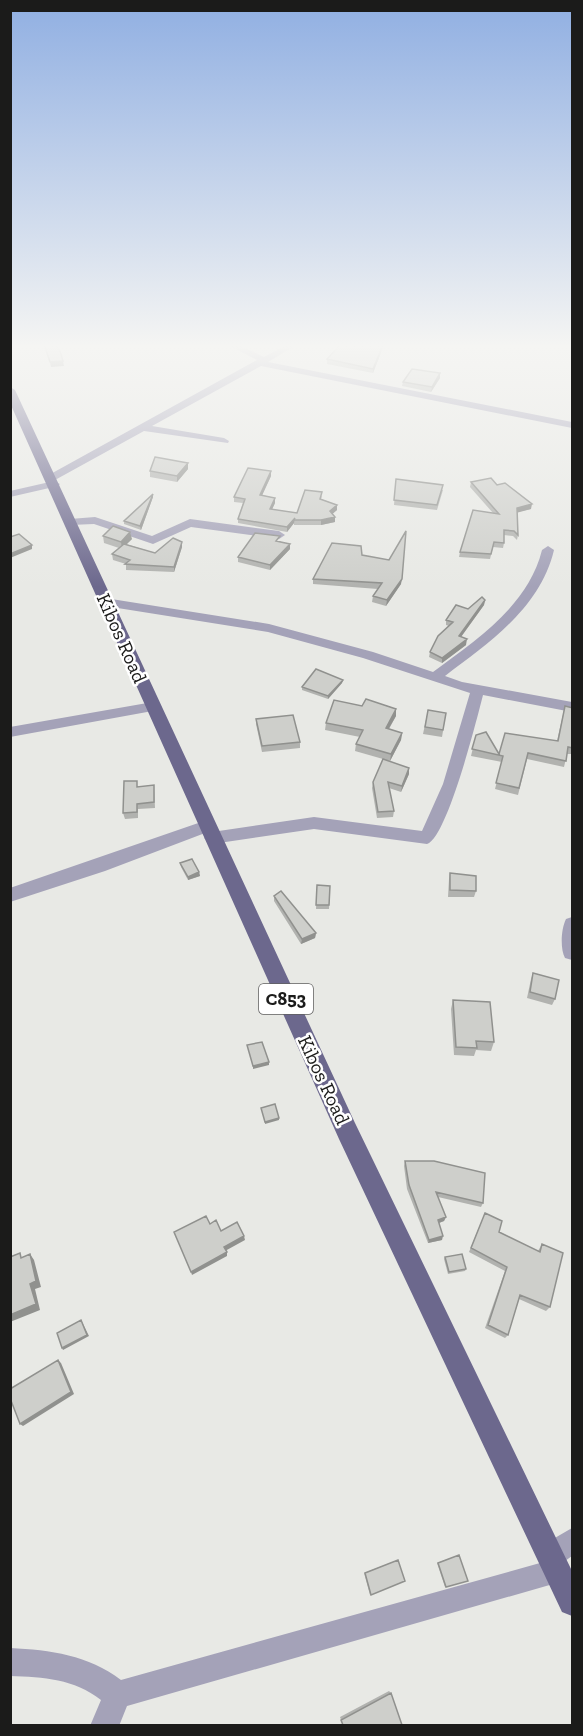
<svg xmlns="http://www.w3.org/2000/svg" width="583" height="1736" font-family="'Zilla Slab',serif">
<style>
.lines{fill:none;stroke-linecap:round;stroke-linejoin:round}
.minor{fill:#a4a2b8;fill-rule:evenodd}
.primary{fill:#6c688d;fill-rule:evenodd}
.wall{fill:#b1b2af}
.shaded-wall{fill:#90918e}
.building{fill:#cecfcb;stroke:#90918e;stroke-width:1.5}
.labels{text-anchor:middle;stroke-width:5;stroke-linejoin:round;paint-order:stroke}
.shield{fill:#fff;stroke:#5f5f5f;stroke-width:1.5}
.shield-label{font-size:18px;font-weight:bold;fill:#1b1b1a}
.street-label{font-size:20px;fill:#1b1b1a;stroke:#fff}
</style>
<rect width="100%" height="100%" fill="#e8e9e5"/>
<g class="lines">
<!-- minor -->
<path class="minor" d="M226,344H237L264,357L288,344H298L268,362L572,422V428L261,366L152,426L224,438L229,441L228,443L144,431L55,480H47V476L257,360Z
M54,481L60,484L58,486L10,497V491Z
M95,517L152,536L190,519L279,531L285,535L279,539L191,527L153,544L94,524L70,525L64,522L70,519Z
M548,546L554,550C540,608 490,642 445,676L462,682L572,702V712L483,695C477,719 447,838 427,844L314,829L212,844L204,838L212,832L314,817L422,831L443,784L470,693L363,658L268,632L105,606L99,602L105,598L269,624L373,652L433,672C477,639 528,606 542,550Z
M153,702L158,704L160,707L158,710L10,737V727Z
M207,820L215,826L213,830L105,871L10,902V888Z
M572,917V960L565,958C560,949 561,929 566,919Z
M572,1528V1556L565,1561L571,1571L567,1580L127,1706L119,1726H90L101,1700C74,1679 44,1677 10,1676V1648C51,1650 88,1655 121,1680L540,1563L537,1555L541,1546Z"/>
<!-- primary -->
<path class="primary" d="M10,387L15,390L355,1123L572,1571V1616L562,1612L339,1139L10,403Z"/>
</g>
<!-- wall -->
<path class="wall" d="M382,350L373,373L327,364V359Z
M440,373V378L431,392L402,386L403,382Z
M188,469L177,482L150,477V471Z
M271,471V476L262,495L275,498V503L272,509L297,513L322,496L321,499L337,505V510L332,514L335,522L321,525H294V523L287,532L238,523V519L243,503L234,502V497Z
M396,479L443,490L437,510L394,505Z
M471,482L497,485L531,509L517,512L518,535L517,540L513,536L504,535V543L503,548L493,547L490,559L459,557L460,552L493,513L470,487Z
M153,494V497L141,530L124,524V521Z
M103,536L132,539L126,544L155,553L182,542V547L174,572L126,570V564L113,560L112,554L119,548L104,543Z
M280,541L290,549L270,570L238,562V557Z
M362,555L401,584L386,606L372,602L373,596L378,589L313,584V579Z
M485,600L484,605L461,637L466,645L442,663L429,657L430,652L449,626L446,625V620L468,609Z
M343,680L342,683L328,699L302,690V687Z
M362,706L396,709V716L389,729L402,733L401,740L390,761L355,751L356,744L360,737L325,730L326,723Z
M565,706L573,708V754H567L564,767L527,759L518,795L495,789L502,762L471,756L476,735L499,754L557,741Z
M428,710L446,713L442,737L423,734Z
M256,719L300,742V748L262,752L256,724Z
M409,768V774L401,792L389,788L394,811L393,817L377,818L372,788L373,782Z
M154,785L155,808L138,809V818L125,819L123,813L138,787Z
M180,863L199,872L200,876L188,880L181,867Z
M450,873L476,891L474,897H448L449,879Z
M317,885L330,886L329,909H316Z
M274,896L316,933L315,938L301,944L274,901Z
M533,973L555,999L552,1005L527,998L531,979Z
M453,1000L494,1042L491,1051L476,1050L474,1056L454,1055L451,1009Z
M405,1161L483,1203L481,1207L438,1197L446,1217L444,1221L439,1223L442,1240L428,1243L407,1189L404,1166Z
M485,1213L499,1232L538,1251L542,1244L550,1307L546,1311L519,1299L508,1335L505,1338L485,1328L505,1271L469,1252Z
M445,1257L466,1269L465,1271L448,1274L444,1259Z
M459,1555L468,1581L445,1587L437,1563Z
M398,1560L371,1595H370L364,1573Z
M389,1691L391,1693L343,1725L340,1717Z"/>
<!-- shaded-wall -->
<path class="shaded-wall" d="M383,345L382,350L373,373V369Z
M63,361L64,366L51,367L50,362Z
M440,373V378L431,392L432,387Z
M188,463V469L177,482V476Z
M271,471V476L260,500V495Z
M153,494V497L141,530L140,526Z
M275,498V503L270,514V509Z
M532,504L531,509L516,513L517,508Z
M337,505V510L330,516V511Z
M335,517V522L321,525V520Z
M295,518L294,523L287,532V527Z
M130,532L132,539L122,549L121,542Z
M182,542V547L174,572V567Z
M290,544V549L270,570V565Z
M32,545V549L10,558V554Z
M402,579L401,584L386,606L387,600Z
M485,600L484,605L458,641L459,636Z
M467,639L466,645L442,663V658Z
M343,680L342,683L328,699V696Z
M396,709V716L385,735L386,728Z
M402,733L401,740L390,761L391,754Z
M409,768V774L401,792L402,786Z
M199,872L200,876L188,880V877Z
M316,933L315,938L301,944L302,939Z
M269,1062V1065L253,1069V1066Z
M279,1118V1120L265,1124V1122Z
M446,1217L444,1221L436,1224L438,1220Z
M244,1236L245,1240L225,1251L224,1247Z
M443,1236L442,1240L428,1243L429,1240Z
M227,1252V1256L192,1275L191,1272Z
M30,1254L34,1260L41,1287L35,1289L40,1310L10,1322V1315L30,1284Z
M81,1320L89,1336L63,1350L62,1348Z
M58,1360L61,1363L74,1394L23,1426L20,1424Z"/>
<!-- building -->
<path class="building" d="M44,344H54L60,351L63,361L50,362Z
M341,344H374L383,345L373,369L327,359Z
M412,369L440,373L432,387L403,382Z
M155,457L188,463L177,476L150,471Z
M248,468L271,471L260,495L275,498L270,509L297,513L305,490L322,492L320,499L337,505L330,511L335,517L321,520H294L295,518L287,527L238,519L245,499L234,497Z
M491,478L497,485L505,483L532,504L517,508L518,535L514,531L504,530V543L494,542L491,554L460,552L473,510L499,514L471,482Z
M396,479L443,485L437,505L394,500Z
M153,494L140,526L124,521Z
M113,526L130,532L121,542L103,536Z
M406,531L402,579L387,600L373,596L382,583L313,579L332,543L361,546L362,555L389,560Z
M255,533L280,536L276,541L290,544L270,565L238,557Z
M19,534L32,545L10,554V537Z
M173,538L182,542L174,567L125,564L130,560L112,554L124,544L155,553Z
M482,597L485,600L459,636L467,639L442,658L430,652L438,636L453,622L446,620L456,605L468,609Z
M316,669L343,680L328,696L302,687Z
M366,699L396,709L386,728L402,733L391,754L356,744L363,730L326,723L334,700L362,706Z
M565,706L573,708V748L568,747L566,761L528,753L519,788L496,783L503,756L472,749L476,735L486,732L499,754L505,733L558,741Z
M428,710L446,713L443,730L425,727Z
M293,715L300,742L262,746L256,719Z
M383,759L409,768L402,786L388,782L394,811L378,812L373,782Z
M124,781H137V787L154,785V802L137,804V812L123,813Z
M192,859L199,872L188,877L180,863Z
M450,873L476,876V891L450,890Z
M317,885L330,886L329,905H316Z
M281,891L316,933L302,939L274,896Z
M533,973L559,980L555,999L530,992Z
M453,1000L490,1002L494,1042L476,1041L477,1048L456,1047Z
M262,1042L269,1062L253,1066L247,1045Z
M275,1104L279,1118L265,1122L261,1108Z
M405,1161H434L485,1173L483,1203L436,1192L446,1217L438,1220L443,1236L429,1240L409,1185Z
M485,1213L502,1221L499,1232L540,1252L542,1244L563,1253L550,1307L520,1295L508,1335L488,1325L507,1267L471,1248Z
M206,1216L210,1224L216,1220L221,1231L237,1222L244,1236L224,1247L227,1252L191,1272L174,1232Z
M20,1253L21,1258L30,1254L36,1281L30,1284L36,1304L10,1315V1257Z
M462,1254L466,1269L449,1272L445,1257Z
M81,1320L87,1335L62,1348L57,1333Z
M58,1360L71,1392L20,1424L10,1398V1389Z
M459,1555L468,1581L446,1587L438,1563Z
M398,1560L405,1581L371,1595L365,1573Z
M391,1693L402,1725H343L341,1720Z"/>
<!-- sky -->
<linearGradient id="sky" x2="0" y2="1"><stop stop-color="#90afe2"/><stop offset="0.59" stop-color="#f5f5f3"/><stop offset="1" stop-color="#f5f5f3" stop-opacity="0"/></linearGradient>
<rect width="583" height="587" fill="url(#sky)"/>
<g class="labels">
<!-- shield labels -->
<rect class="shield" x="259" y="984" width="54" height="30" rx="4.5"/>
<g class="shield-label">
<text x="286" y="1005">C853</text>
</g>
<!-- street labels -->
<g class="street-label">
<text transform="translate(122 638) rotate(66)" y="7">Kibos Road</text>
<text transform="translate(324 1080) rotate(65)" y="7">Kibos Road</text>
</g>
</g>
<!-- border -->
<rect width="583" height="1736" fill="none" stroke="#1b1b1a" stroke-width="24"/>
</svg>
